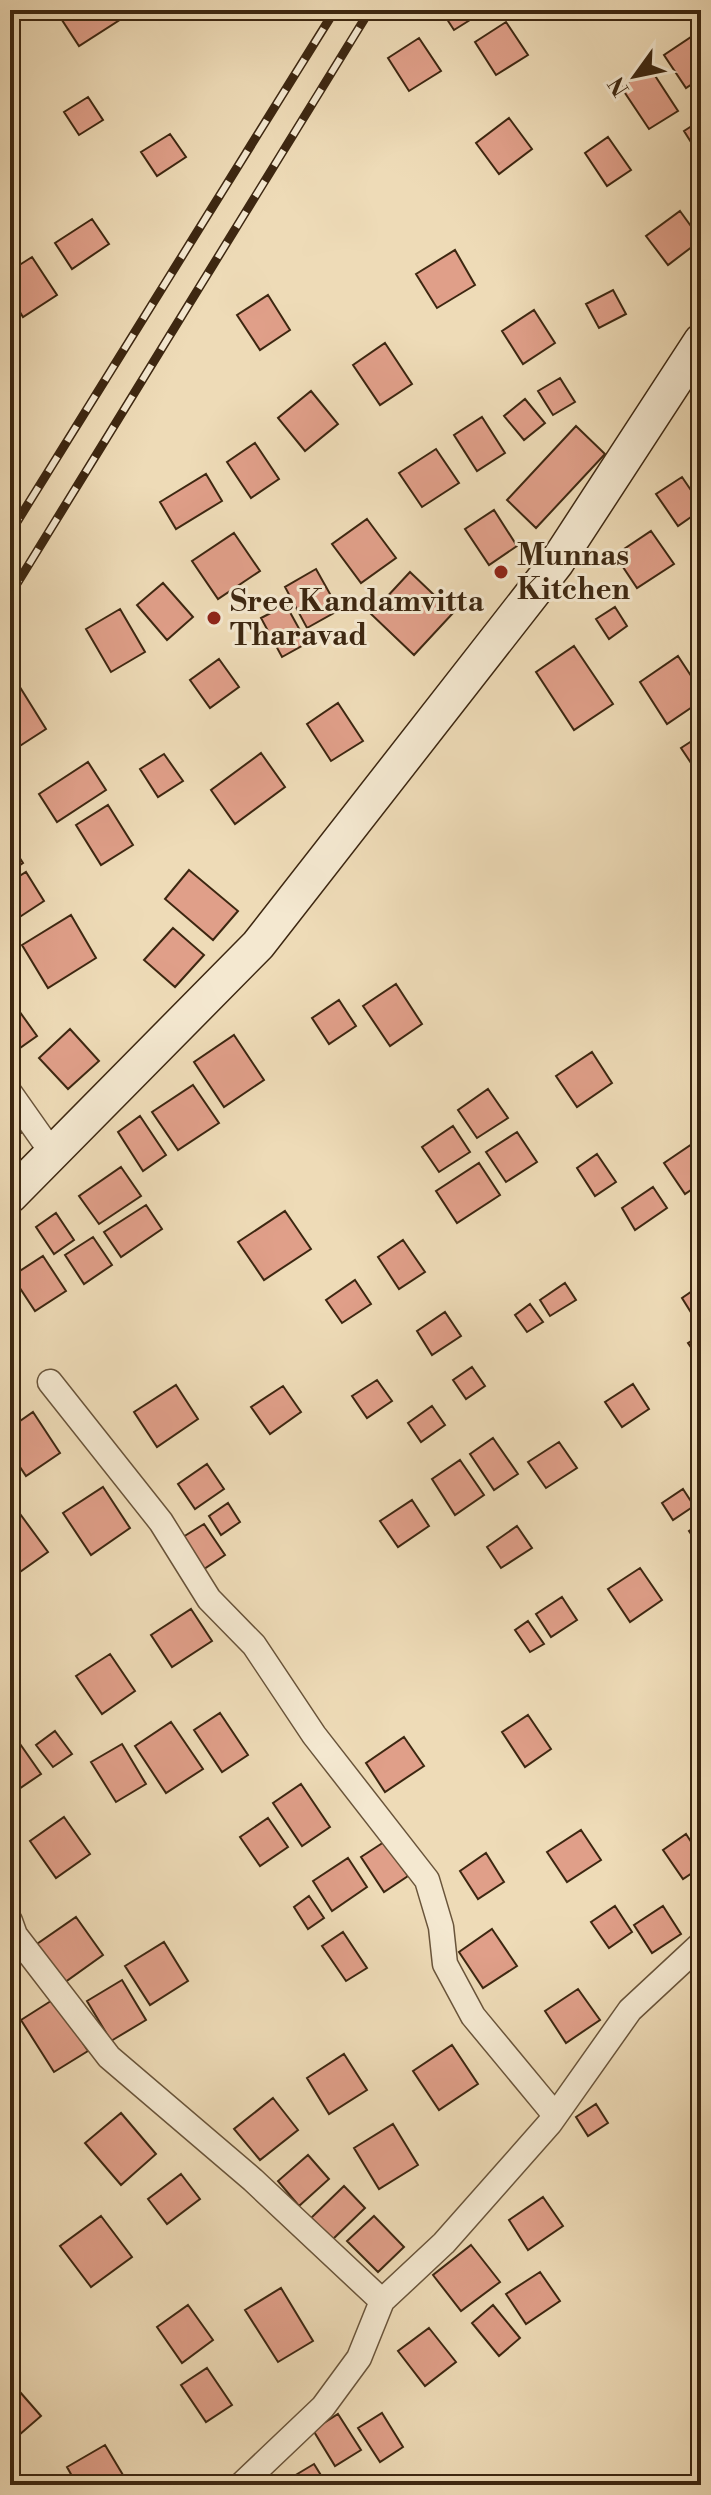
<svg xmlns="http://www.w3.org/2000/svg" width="711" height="2495" font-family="'Libre Bodoni',serif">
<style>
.building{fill:#e09f89;stroke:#3d2711;stroke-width:2}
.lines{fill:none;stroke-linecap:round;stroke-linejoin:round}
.street-casing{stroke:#69543a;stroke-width:27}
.secondary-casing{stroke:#3d2711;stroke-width:37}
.street{stroke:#f4e8d0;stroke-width:24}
.secondary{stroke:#f4e8d0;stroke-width:34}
.rail-casing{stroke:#3d2711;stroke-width:9}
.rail{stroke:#f4e8d0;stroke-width:6;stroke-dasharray:18;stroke-linecap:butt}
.poi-dot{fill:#8f2418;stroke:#f4e8d0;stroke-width:3}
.labels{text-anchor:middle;stroke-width:6;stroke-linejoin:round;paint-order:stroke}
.poi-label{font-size:30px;font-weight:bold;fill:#3d2711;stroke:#f4e8d0;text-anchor:start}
</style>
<rect width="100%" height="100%" fill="#eedbb7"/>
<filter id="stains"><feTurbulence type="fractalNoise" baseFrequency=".0025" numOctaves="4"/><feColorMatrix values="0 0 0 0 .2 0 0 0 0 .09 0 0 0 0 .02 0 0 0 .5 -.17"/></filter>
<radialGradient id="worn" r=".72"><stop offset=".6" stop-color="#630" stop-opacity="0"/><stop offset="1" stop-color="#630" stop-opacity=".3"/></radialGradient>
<!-- building -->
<path class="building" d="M70,10H126L129,14L79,46L60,17Z
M441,10H486L454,30Z
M506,22L528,55L496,75L475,42Z
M697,33L701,40V78L686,88L664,55Z
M419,38L441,71L409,91L388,58Z
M650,68L678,111L649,129L621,87Z
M88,97L103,120L79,135L64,112Z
M509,118L532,149L499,174L476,143Z
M701,120V158L684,131Z
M170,134L186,157L157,176L141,152Z
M608,137L631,170L607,186L585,153Z
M680,211L701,240L668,265L646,236Z
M92,219L109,244L72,269L55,243Z
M455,250L475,285L437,308L416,274Z
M32,257L57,295L23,317L10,296V271Z
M613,290L626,314L599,328L586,304Z
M268,295L290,330L260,350L237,315Z
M534,310L555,343L523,364L502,331Z
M385,343L412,384L380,405L353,365Z
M560,378L575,402L553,415L538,391Z
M311,391L338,424L305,451L278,418Z
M525,399L545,423L524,440L504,416Z
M482,417L505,453L477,471L454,435Z
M576,426L605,454L536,528L507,500Z
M255,443L279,479L251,498L227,462Z
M436,449L459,483L422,507L399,473Z
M206,474L222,501L176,529L160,502Z
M682,477L701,505V510L678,526L656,494Z
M494,510L517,546L489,565L465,529Z
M367,519L396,558L361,583L332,544Z
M651,531L674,564L637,588L615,555Z
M234,533L260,571L218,599L192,561Z
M316,569L339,610L307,628L285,587Z
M410,572L453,613L414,655L371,614Z
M163,583L193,617L167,640L137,605Z
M286,605L307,643L282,657L261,618Z
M615,607L627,626L609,639L596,619Z
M120,609L145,652L111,672L86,629Z
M574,646L613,704L574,730L536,672Z
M678,656L701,691V701L667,724L640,682Z
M219,659L239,687L210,708L190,680Z
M13,676L46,729L12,751L10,678Z
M338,703L363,741L331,761L307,724Z
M701,735V778L681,748Z
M261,753L285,787L235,824L211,790Z
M164,754L183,781L158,797L140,769Z
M88,762L106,790L57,822L39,794Z
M108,805L133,845L101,865L76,825Z
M10,843L23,863L10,872Z
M189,870L238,911L213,940L165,899Z
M26,872L44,901L12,922L10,882Z
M71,915L96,958L48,988L22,945Z
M173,928L204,955L175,987L144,960Z
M396,984L422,1024L390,1046L363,1006Z
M339,1000L356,1026L329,1044L312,1018Z
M12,1001L37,1036L10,1055V1002Z
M70,1029L99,1061L68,1089L39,1058Z
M234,1035L264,1080L224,1107L194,1062Z
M592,1052L612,1083L577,1107L556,1076Z
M193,1085L219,1123L178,1150L152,1112Z
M488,1089L508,1118L477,1138L458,1110Z
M10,1114L21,1133L10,1140Z
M140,1116L166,1155L143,1171L118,1132Z
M453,1126L470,1152L439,1172L422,1147Z
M517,1132L537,1162L506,1182L486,1152Z
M701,1138V1183L685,1194L664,1163Z
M597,1154L616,1182L595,1196L577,1168Z
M479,1163L500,1195L457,1223L436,1191Z
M121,1167L141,1196L99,1224L79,1196Z
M653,1187L667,1208L635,1230L622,1208Z
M146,1205L162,1229L121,1257L104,1232Z
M285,1211L311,1249L264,1280L238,1242Z
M56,1213L74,1240L54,1254L36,1227Z
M93,1237L112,1265L84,1284L65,1255Z
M403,1240L425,1272L399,1289L378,1257Z
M43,1256L66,1291L35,1311L12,1276Z
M355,1280L371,1304L342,1323L326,1300Z
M565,1283L576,1300L550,1316L540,1300Z
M701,1285V1308L692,1314L682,1298Z
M530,1304L543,1322L527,1332L515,1315Z
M445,1312L461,1336L432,1355L417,1331Z
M701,1335V1362L688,1343Z
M472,1367L485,1386L466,1399L453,1380Z
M377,1380L392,1401L367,1418L352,1396Z
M633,1384L649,1409L622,1427L605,1402Z
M176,1385L198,1419L157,1447L134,1412Z
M283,1386L301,1412L270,1434L251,1407Z
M432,1406L445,1425L421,1442L408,1423Z
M33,1412L60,1453L26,1476L10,1452V1428Z
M493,1438L518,1474L494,1490L470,1454Z
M559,1442L577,1468L546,1488L528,1462Z
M460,1460L484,1495L455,1515L432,1479Z
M207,1464L224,1489L195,1509L178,1484Z
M103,1487L130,1528L91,1555L63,1513Z
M683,1489L694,1506L673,1520L662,1503Z
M412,1500L429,1526L398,1547L380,1521Z
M228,1503L240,1522L221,1535L209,1516Z
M15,1507L48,1552L17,1574L10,1564V1511Z
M701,1523V1549L689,1531Z
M204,1524L225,1555L204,1569L183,1537Z
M517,1526L532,1548L501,1568L487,1547Z
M640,1568L662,1600L630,1622L608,1589Z
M562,1597L577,1620L551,1637L536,1614Z
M191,1609L212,1641L172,1667L151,1635Z
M528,1621L544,1644L530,1652L515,1630Z
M110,1654L135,1691L102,1714L76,1676Z
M220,1713L248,1755L222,1772L194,1730Z
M528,1715L551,1749L525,1767L502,1732Z
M171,1722L203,1769L166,1793L135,1746Z
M11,1731L41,1774L10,1795V1732Z
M55,1731L72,1754L53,1767L36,1745Z
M404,1737L424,1766L385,1792L366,1763Z
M122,1744L146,1784L116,1802L91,1762Z
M301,1784L330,1827L302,1846L273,1803Z
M64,1817L90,1854L56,1878L30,1841Z
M268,1818L288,1847L260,1866L240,1837Z
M581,1830L601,1860L567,1882L547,1852Z
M686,1834L701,1857V1867L683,1879L663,1850Z
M384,1842L408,1876L384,1892L361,1857Z
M486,1853L504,1882L478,1899L460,1871Z
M348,1858L367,1887L332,1911L313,1881Z
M309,1896L324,1918L308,1929L294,1907Z
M615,1906L632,1932L609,1948L591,1922Z
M663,1906L681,1934L652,1953L634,1925Z
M76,1917L103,1955L61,1985L34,1946Z
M492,1929L517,1966L483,1988L459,1952Z
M343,1932L367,1968L346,1981L322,1946Z
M164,1942L188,1981L150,2005L125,1966Z
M122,1980L146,2020L111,2041L87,2001Z
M578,1989L600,2020L566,2043L545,2011Z
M54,1999L88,2051L54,2072L21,2020Z
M452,2045L478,2084L439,2110L413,2071Z
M344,2054L367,2090L329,2114L307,2078Z
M273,2098L298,2130L260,2160L234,2129Z
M596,2104L608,2123L588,2136L576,2117Z
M121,2113L156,2154L121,2185L85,2143Z
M393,2124L418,2165L379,2189L354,2148Z
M308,2155L329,2179L299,2206L278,2181Z
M181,2174L200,2199L167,2224L148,2199Z
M344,2186L365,2208L332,2240L311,2218Z
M543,2197L563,2226L528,2250L509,2220Z
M101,2216L132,2257L91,2287L60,2246Z
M374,2216L404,2247L378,2272L347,2241Z
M471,2245L500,2282L461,2311L433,2275Z
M540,2272L560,2301L526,2324L506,2294Z
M281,2288L313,2341L278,2362L245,2310Z
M188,2305L213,2340L182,2363L157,2327Z
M493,2305L520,2338L499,2356L472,2323Z
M429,2328L456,2362L425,2386L398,2351Z
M207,2368L232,2405L206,2422L181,2385Z
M20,2392L41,2416L19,2435L10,2424V2401Z
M382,2413L403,2447L380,2462L358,2428Z
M338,2414L361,2450L335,2466L313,2430Z
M105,2445L129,2485H77L67,2467Z
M314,2464L327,2485H279Z"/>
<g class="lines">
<defs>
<path id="street" d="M10,1093L53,1154
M50,1382L161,1522L209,1599L254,1645L314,1735L427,1880L441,1927L445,1964L473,2016L555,2115
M10,1921L15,1935L109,2057L253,2180L382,2301L444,2243L550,2123L630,2010L701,1944
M241,2485L323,2407L359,2358L382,2301"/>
<path id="secondary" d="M10,1196L258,945L557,562L701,341"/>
</defs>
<!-- street casing -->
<use href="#street" class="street-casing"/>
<!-- secondary casing -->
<use href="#secondary" class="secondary-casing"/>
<!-- street -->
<use href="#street" class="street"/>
<!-- secondary -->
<use href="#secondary" class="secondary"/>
<defs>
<path id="rail" d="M10,533L335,10
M10,595L370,10"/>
</defs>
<!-- rail casing -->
<use href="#rail" class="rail-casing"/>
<!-- rail -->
<use href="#rail" class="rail"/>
</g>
<!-- markers -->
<g class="poi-dot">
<circle cx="501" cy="572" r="8"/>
<circle cx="214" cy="618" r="8"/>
</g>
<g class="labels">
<!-- poi labels -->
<g class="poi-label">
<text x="517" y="565">Munnas<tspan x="517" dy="34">Kitchen</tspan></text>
<text x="230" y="611">Sree Kandamvitta<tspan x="230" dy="34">Tharavad</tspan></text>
</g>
</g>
<!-- margin -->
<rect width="711" height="2495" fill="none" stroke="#eedbb7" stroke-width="40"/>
<rect x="12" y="12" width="687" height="2471" fill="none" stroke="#3d2711" stroke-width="4"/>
<rect x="20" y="20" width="671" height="2455" fill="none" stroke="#3d2711" stroke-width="2"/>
<!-- north arrow -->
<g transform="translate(635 76) rotate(237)" stroke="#f4e8d0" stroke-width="6" paint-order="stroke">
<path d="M0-6L14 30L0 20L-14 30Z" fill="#3d2711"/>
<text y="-12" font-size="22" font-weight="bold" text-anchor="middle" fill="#3d2711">N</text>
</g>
<rect width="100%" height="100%" filter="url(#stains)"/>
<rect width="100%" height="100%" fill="url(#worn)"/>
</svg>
